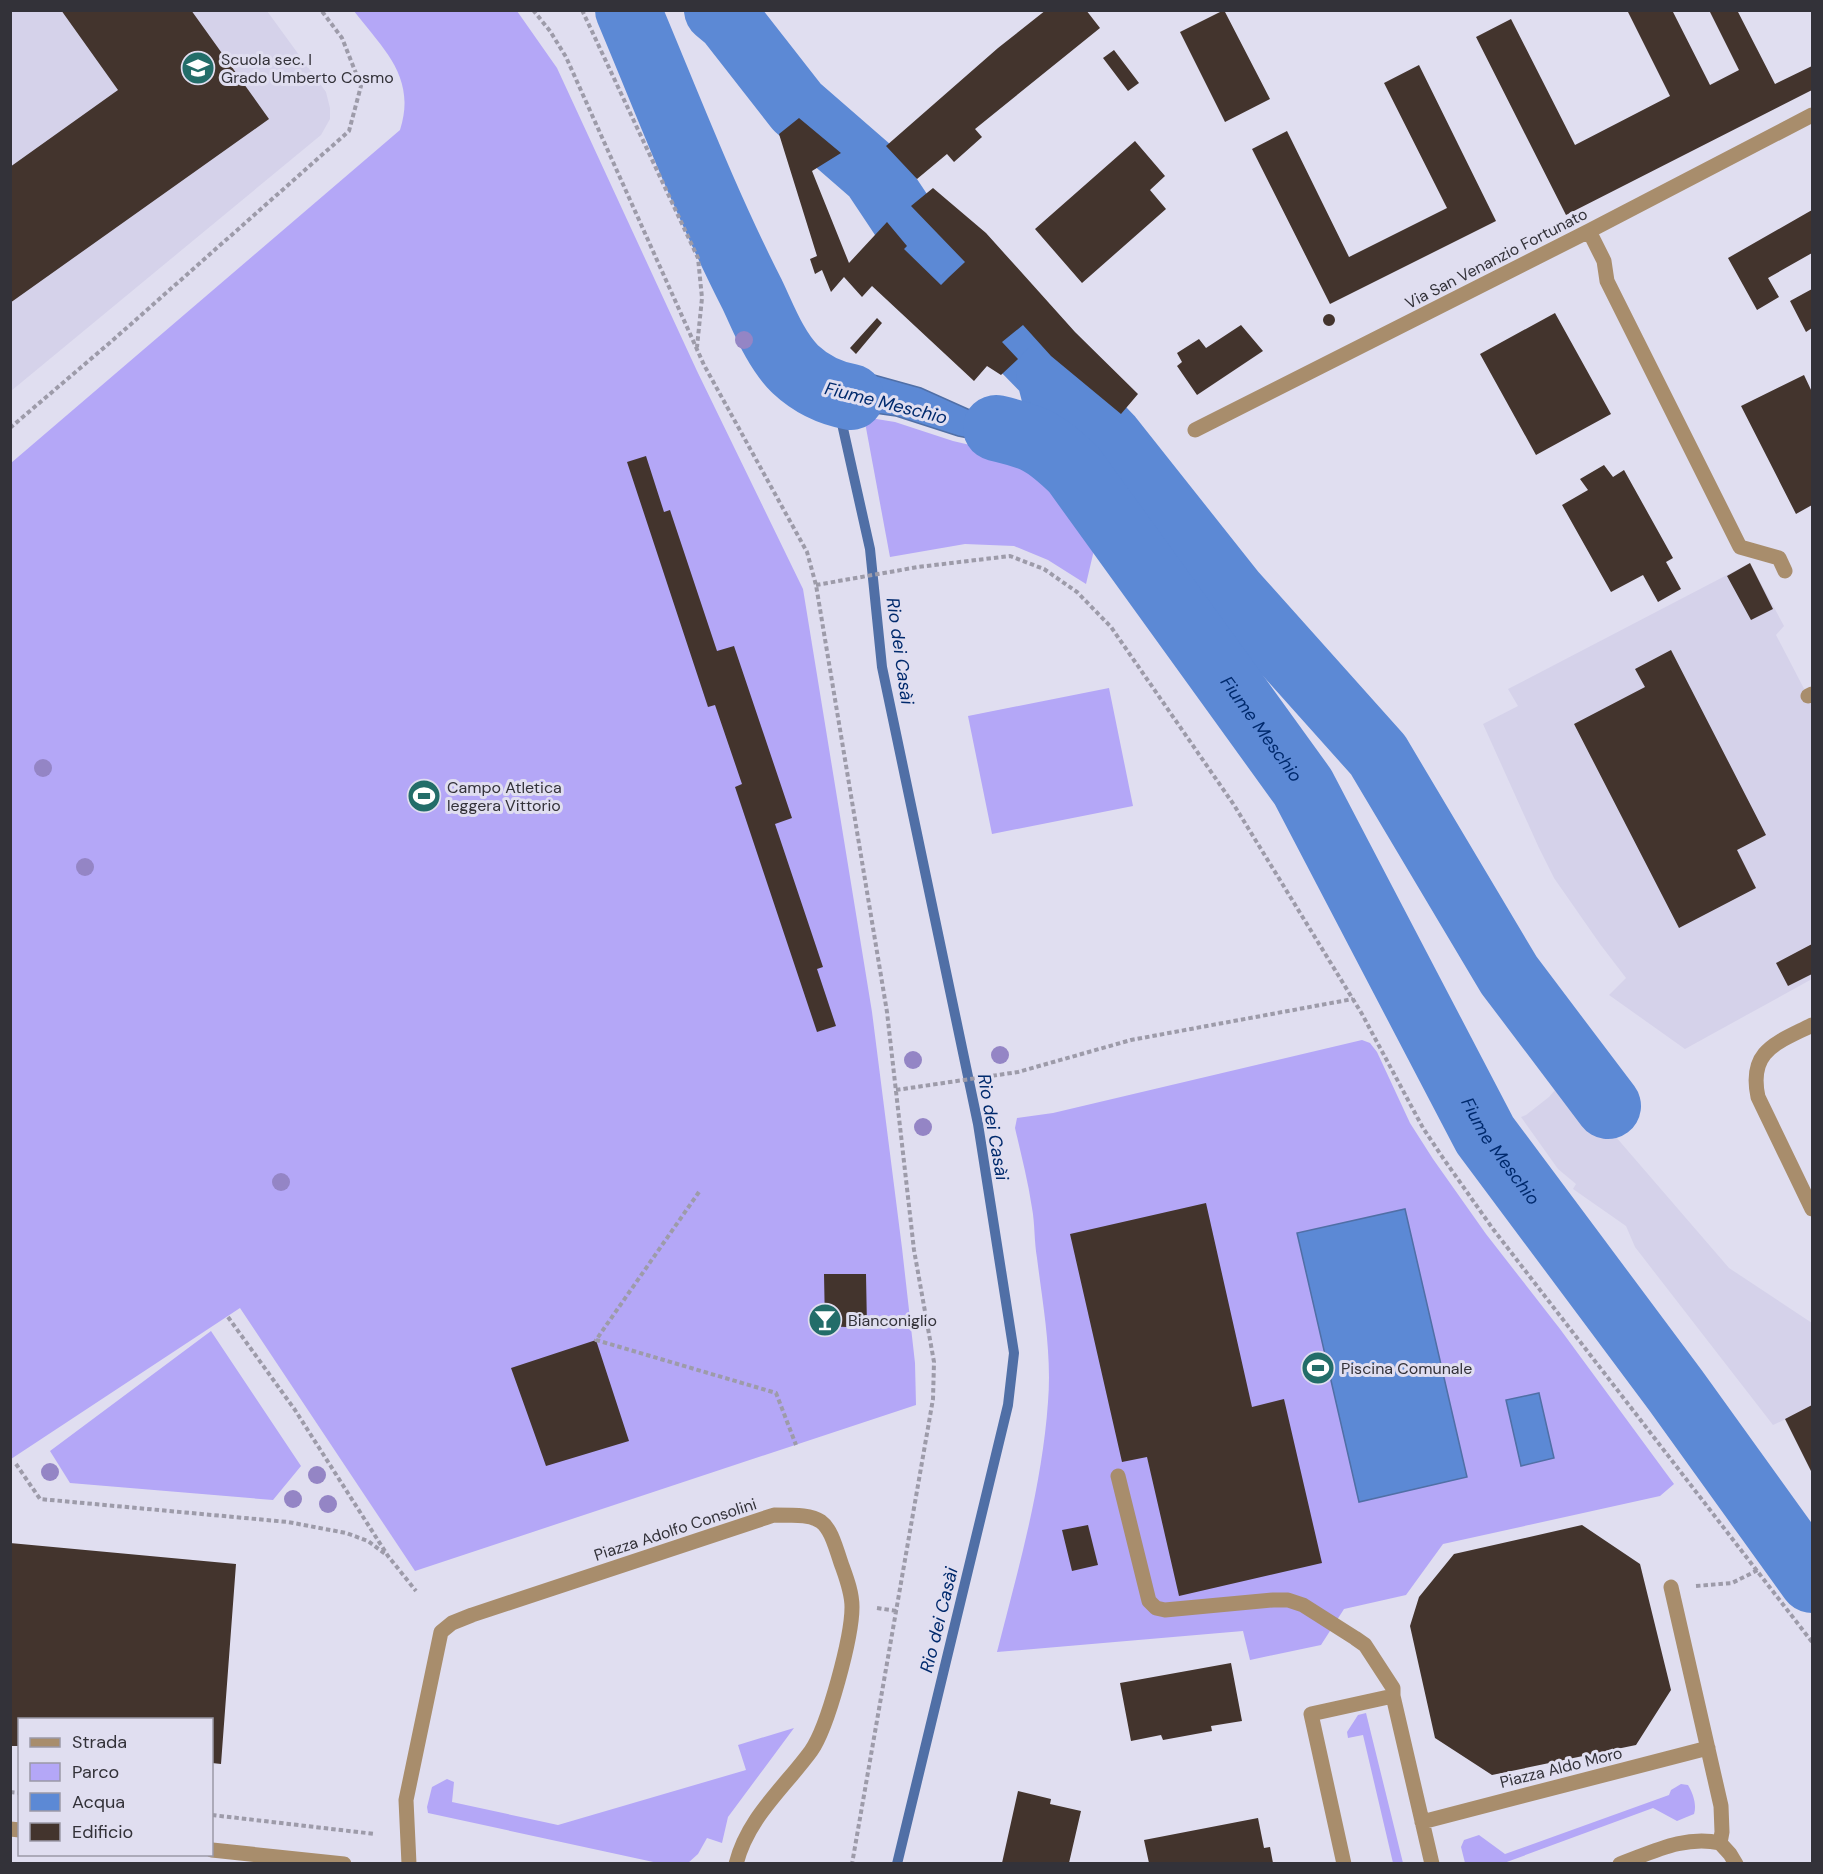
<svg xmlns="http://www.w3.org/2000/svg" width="1823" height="1874" font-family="'DM Sans',sans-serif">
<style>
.built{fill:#d5d2ea}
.green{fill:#b4a7f7}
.water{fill:#5c89d5;stroke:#506fa6;stroke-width:1.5}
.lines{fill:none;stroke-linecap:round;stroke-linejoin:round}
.stream{stroke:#506fa6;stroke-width:10}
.river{stroke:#5c89d5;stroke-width:66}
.building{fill:#43342d}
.path{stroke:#9d9ba9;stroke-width:4;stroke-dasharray:4.5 3;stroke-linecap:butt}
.minor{stroke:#a88d6c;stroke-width:15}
.tree{fill:#9485c5}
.labels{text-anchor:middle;stroke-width:6;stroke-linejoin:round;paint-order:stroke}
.poi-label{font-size:16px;fill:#333239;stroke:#e0def0;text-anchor:start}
.street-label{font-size:16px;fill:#333239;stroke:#e0def0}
.water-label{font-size:18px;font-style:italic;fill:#012a6d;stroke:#e0def0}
</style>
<rect width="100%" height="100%" fill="#e0def0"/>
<!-- built -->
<path class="built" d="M11,11H267L326,92L330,108V119L321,135L11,391Z
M1750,563L1784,626L1776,635L1812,704V979L1685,1049L1609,995L1626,978L1600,944L1554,878L1539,848L1483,724L1518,706L1508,689Z
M1567,1076L1584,1100L1729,1268L1812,1323V1473L1786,1419L1773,1425L1652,1269L1635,1247L1626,1226L1573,1189L1576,1184L1558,1169L1521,1117L1526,1115L1549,1097Z"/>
<!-- green -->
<path class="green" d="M354,11H517L557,68L697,371L803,589L872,1012L902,1248L915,1363L916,1405L415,1571L240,1308L11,1459V463L400,130C417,77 383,49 354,11Z
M864,417L895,422L953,441L1021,457L1058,491L1094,550L1086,584L1048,560L1014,546L965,544L890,557Z
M1109,688L1133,806L992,834L968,716Z
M1362,1040L1370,1043L1377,1052L1410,1123L1433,1159L1486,1234L1560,1329L1674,1484L1660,1496L1443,1544L1406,1595L1344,1609L1321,1645L1250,1660L1243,1631L997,1652C1018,1570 1042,1487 1048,1402C1052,1354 1043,1306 1037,1258C1034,1241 1035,1224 1032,1208C1028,1181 1021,1154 1015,1128L1017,1118L1053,1113Z
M211,1331L301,1466L273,1500L70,1483L50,1451Z
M1366,1713L1403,1863H1393L1363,1735L1348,1738L1347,1732L1358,1715Z
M794,1728L728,1817L722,1843L707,1838L698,1854L688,1863H658L428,1813L427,1807L432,1787L447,1779L454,1782L452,1802L558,1825L746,1770L738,1745Z
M1681,1784L1688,1785C1693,1793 1697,1805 1694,1814L1677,1821L1653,1808L1504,1863H1465L1461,1847L1464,1840L1479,1835L1505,1854L1669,1795L1671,1790Z"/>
<!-- water -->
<path class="water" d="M781,323L829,357L867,373L921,388L970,410L1014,417L1051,432L1072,451L1074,470L1033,451L958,436L896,416L853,410L840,411L804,390L783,367L778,346Z
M1405,1209L1467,1477L1359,1502L1297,1233Z
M1539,1393L1554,1458L1521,1466L1506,1400Z"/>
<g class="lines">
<!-- stream -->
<path class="stream" d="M836,397L870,549L882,667L978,1124L1014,1353L1008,1405L897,1864"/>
<!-- river -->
<g class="river">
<path d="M628,10C668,105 705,202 752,294C764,319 775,349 795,369C811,384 829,393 851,397"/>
<path d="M717,10L729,20L797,107L874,174L918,240L1049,374L1060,417"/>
<path d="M1049,374L1110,438L1233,593L1378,755L1509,975L1608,1106"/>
<path id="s1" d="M996,428C1035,437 1045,442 1074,470L1303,787L1485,1135L1676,1391L1812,1580"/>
</g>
</g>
<!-- building -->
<path class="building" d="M61,10H191L269,119L10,303V167L118,90Z
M1046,10H1086L1100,28L975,129L982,137L954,162L947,154L917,179L886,146L998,48Z
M1224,10L1270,99L1225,122L1180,32Z
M1627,10H1672L1710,85L1739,70L1709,10H1737L1775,84L1812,66V90L1566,215L1476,37L1511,19L1575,145L1670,96Z
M1114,50L1139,83L1128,91L1103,58Z
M1419,65L1496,221L1330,304L1252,149L1287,131L1349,257L1447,208L1384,83Z
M799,118L841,153L812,171L849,263L887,222L907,246L904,249L941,285L948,278L965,262L911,206L933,188L986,233L1075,332L1138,394L1121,414L1051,356L1023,325L1002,342L1018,359L1001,375L987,366L974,381L872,286L862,297L844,277L831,292L822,270L815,274L810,259L817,256L779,134Z
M1135,141L1165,176L1150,190L1166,209L1082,283L1035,229Z
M1812,210V253L1768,278L1779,297L1757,310L1728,258Z
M1812,289V328L1806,332L1790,301Z
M1555,313L1611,414L1536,455L1480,354Z
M1323 320a6 6 0 1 1 12 0a6 6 0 1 1-12 0Z
M877,318L882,323L856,354L850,348Z
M1241,325L1263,351L1197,395L1177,366L1182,362L1177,353L1199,339L1206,348Z
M1804,375L1812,392V505L1796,514L1741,406Z
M646,456L664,512L670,510L717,651L734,646L792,818L775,824L823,967L817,969L836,1026L817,1032L735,787L742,784L715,705L708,707L627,462Z
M1604,465L1613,477L1624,470L1673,558L1666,562L1681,589L1658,602L1643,575L1611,592L1562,505L1588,490L1580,479Z
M1750,563L1773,609L1751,620L1727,576Z
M1671,650L1766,835L1737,850L1756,888L1679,928L1574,724L1645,687L1635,669Z
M1812,944V974L1788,986L1776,963Z
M1206,1203L1252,1407L1284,1399L1322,1563L1179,1596L1147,1457L1122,1462L1070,1234Z
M824,1274H866L867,1328L825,1326Z
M596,1340L629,1441L546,1466L511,1368Z
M1812,1405V1473L1785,1419Z
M1088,1525L1098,1565L1072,1571L1062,1530Z
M1582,1525L1640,1564L1671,1690L1636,1745L1492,1775L1435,1738L1410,1626L1419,1597L1454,1554Z
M10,1543L236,1564L221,1764L212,1763V1719H20V1746H10Z
M1231,1663L1242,1721L1211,1726L1212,1731L1163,1740L1161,1735L1131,1741L1120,1683Z
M1018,1791L1051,1799L1050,1804L1081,1811L1069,1863H1002Z
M1258,1818L1264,1848L1270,1847L1273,1863H1149L1144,1840Z"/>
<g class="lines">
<!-- path -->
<path class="path" d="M533,10L550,31L566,57L704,365L807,552L816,585L887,1012L914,1250L934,1362L933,1399L852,1864
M582,10L698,258L702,298L697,347
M10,428L113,340L349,131L361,86L342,38L321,10
M816,585L918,567L1010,556L1044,569L1077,592L1111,627L1234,805L1362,1014L1423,1128L1443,1158L1493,1229L1812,1642
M896,1090L1018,1072L1131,1040L1353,999
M699,1192L596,1340L776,1393L796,1445
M228,1317L295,1410L388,1556L416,1591
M16,1464L40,1499L288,1522L346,1533L368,1541L388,1556
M1696,1586L1732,1583L1758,1570
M877,1608L897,1611
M10,1792L20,1793
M212,1815L375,1834"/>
<!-- minor -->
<path class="minor" d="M1589,231L1604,261L1607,281L1740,547L1779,558L1785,571
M1195,430L1589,231L1812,115
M1808,696L1812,694
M1812,1025C1777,1043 1748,1050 1758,1097L1812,1209
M1118,1476L1149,1601L1156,1608L1165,1610L1273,1600H1288L1303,1605L1355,1638L1365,1645L1393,1688V1696
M1671,1587L1721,1806L1722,1832L1720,1843
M1422,1822L1708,1748
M10,1829L20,1830
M1720,1843L1730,1854L1736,1864
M212,1850L344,1864
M409,1864L406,1800L441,1632L452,1623L472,1615L774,1515C824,1515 826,1516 841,1563C846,1577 852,1592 852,1607C852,1637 828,1727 811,1751C784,1788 748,1817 736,1864
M1344,1864L1311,1714L1393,1696L1432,1864
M1620,1864C1653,1852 1685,1835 1720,1843"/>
</g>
<!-- trees -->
<g class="tree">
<circle cx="744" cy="340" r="9"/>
<circle cx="43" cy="768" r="9"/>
<circle cx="85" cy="867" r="9"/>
<circle cx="1000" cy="1055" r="9"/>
<circle cx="913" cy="1060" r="9"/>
<circle cx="923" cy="1127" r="9"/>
<circle cx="281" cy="1182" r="9"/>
<circle cx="50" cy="1472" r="9"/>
<circle cx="317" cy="1475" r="9"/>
<circle cx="293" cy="1499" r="9"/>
<circle cx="328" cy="1504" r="9"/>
</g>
<!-- icons -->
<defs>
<symbol id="school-disc" viewBox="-11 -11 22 22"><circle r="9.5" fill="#236d69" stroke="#e0def0"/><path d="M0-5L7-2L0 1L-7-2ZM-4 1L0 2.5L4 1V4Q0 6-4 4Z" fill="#fff"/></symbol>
<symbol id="stadium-disc" viewBox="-11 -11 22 22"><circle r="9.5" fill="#236d69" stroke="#e0def0"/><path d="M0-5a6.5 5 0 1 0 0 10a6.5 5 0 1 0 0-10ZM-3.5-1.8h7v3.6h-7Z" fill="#fff"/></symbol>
<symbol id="bar-disc" viewBox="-11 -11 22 22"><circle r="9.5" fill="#236d69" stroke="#e0def0"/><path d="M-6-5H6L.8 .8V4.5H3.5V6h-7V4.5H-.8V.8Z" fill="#fff"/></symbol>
</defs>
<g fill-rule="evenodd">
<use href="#school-disc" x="179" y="49" width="38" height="38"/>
<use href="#stadium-disc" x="405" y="777" width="38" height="38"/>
<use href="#bar-disc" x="806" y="1301" width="38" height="38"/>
<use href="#stadium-disc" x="1299" y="1349" width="38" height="38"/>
</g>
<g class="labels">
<!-- poi labels -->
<g class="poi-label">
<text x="221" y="65">Scuola sec. I<tspan x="221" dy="18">Grado Umberto Cosmo</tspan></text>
<text x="447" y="793">Campo Atletica<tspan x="447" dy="18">leggera Vittorio</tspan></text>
<text x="848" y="1326">Bianconiglio</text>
<text x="1341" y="1374">Piscina Comunale</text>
</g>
<!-- street labels -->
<g class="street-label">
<text transform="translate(1496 258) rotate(-27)" y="6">Via San Venanzio Fortunato</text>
<text transform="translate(675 1529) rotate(-18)" y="6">Piazza Adolfo Consolini</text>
<text transform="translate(1561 1767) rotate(-14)" y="6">Piazza Aldo Moro</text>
</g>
<!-- water labels -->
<g class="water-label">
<text transform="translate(886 403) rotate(14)" y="6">Fiume Meschio</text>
<text transform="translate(900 651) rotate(82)" y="6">Rio dei Casài</text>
<text dy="6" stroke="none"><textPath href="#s1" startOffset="410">Fiume Meschio</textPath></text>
<text transform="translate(993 1127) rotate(80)" y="6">Rio dei Casài</text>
<text dy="6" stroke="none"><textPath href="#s1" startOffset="896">Fiume Meschio</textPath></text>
<text transform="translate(939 1620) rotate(-76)" y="6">Rio dei Casài</text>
</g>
</g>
<!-- border -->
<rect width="1823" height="1874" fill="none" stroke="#333239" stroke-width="24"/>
<!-- legend -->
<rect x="18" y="1718" width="195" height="138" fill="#e0def0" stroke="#9b99a7" stroke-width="1.5"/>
<rect x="30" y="1738" width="30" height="9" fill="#a88d6c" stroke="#9b99a7" stroke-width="1.5"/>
<text x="72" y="1748" font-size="18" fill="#333239">Strada</text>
<rect x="30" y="1763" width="30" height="18" fill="#b4a7f7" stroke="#9b99a7" stroke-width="1.5"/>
<text x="72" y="1778" font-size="18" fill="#333239">Parco</text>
<rect x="30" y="1793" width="30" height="18" fill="#5c89d5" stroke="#9b99a7" stroke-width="1.5"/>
<text x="72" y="1808" font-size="18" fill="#333239">Acqua</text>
<rect x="30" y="1823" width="30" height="18" fill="#43342d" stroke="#9b99a7" stroke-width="1.5"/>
<text x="72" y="1838" font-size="18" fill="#333239">Edificio</text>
</svg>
